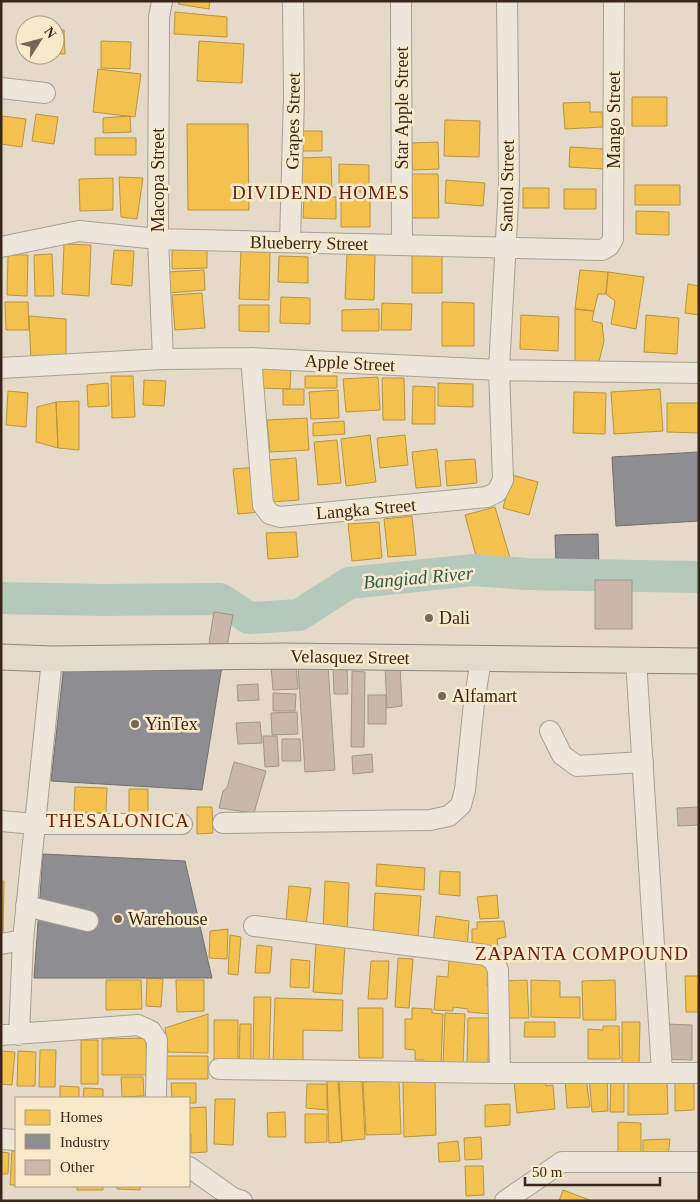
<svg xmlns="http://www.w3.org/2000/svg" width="700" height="1202" font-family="'Times New Roman',serif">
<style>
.homes{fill:#f2c14e;stroke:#ba933e}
.industry{fill:#8d8d92;stroke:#746e6e}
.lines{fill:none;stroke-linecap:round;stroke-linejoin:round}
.river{stroke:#b5c9bb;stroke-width:32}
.building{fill:#c9b7a8;stroke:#a59587}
.minor-casing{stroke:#a99f92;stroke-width:22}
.major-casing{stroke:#8f8579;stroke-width:27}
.minor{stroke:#ece6db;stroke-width:20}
.major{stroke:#e4dbcb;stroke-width:25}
.poi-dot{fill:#756657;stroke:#f8e9cb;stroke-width:2}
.labels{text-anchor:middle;stroke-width:5;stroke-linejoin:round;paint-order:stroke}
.street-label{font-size:18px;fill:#38271a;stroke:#f8e9cb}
.poi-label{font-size:18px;fill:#38271a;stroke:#f8e9cb;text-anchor:start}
.neighbourhood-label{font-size:19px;letter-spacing:1px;fill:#682215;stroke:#f8e9cb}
.water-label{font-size:19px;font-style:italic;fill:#285953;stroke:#f8e9cb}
</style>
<rect width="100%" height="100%" fill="#e5dac8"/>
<!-- homes -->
<path class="homes" d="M179,1H210L209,9L178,4Z
M175,12L227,17V37L174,34Z
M55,30H64L65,54H55Z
M101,41L131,42L130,69L101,68Z
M199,41L244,44L242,83L197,81Z
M98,69L141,74L135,117L93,112Z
M632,97H667V126H632Z
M590,102V112H602L603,127L565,129L563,103Z
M36,114L58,117L54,144L32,141Z
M2,116L26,119L22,147L1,144Z
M130,116L131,132L103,133V118Z
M445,120L480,121L479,157L444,156Z
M187,124H248L249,210H188Z
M297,131H322V151H297Z
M95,138H136V155H95Z
M438,142L439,169L413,170L411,143Z
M570,147L605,149L604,169L569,167Z
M331,157L332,192H297L296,158Z
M339,164L369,165V192H339Z
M411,174H438L439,218H412Z
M119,177L143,178L137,219L121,217Z
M113,178V210L80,211L79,179Z
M446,180L485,183L483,206L445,203Z
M635,185H680V205H635Z
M523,188H549V208H523Z
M564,189H596V209H564Z
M304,196L336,197V219L303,218Z
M341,197H370V227H341Z
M636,211L669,212V235L636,234Z
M64,244L91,245L89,296L62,294Z
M114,250L134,251L132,286L111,284Z
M172,250H207V268L172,269Z
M241,251L270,252L269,300L239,299Z
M412,253L442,254V293H412Z
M52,254L54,296H35L34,255Z
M347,254L375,255L374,300L345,299Z
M8,255H28L27,296L7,295Z
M279,256L308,257V283L278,282Z
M204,270L205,290L169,293L167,272Z
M580,270L608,272L606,294H598L594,311L575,309Z
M608,272L644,277L636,329L611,324L615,301L606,294Z
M688,284L699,286V315L685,313Z
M202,293L205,328L175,330L172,295Z
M281,297L310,298V324L280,323Z
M5,302H28L29,330H6Z
M442,302L474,303V346H442Z
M382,303L412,304L411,330H381Z
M239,305H269V332L239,331Z
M379,309V331H342V310Z
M575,309L594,311L592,321L602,323L604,341L598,366L575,365Z
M521,315L559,317L558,351L520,349Z
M646,315L679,318L677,354L644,352Z
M29,316L66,319V357L31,360Z
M260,367L291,368L290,389L260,388Z
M111,376H133L135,417L112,418Z
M305,376H337V388H305Z
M378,377L380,410L346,412L343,379Z
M382,378H404L405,420H383Z
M144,380L166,381L164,406L143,405Z
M108,383L109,406L88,407L87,385Z
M438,383L473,384V407L438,406Z
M413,386L435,387V424H412Z
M283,389H304V405H283Z
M660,389L663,431L614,434L611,392Z
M338,390L339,418L311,419L309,392Z
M8,391L28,393L26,427L6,425Z
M574,392L606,393L605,434L573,433Z
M79,401V450L58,448L56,402Z
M56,402L58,448L36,442L37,407Z
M667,403H699V433L667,432Z
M307,418L309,450L270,452L267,420Z
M344,421L345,434L313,436V423Z
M370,435L376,482L346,486L341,439Z
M405,435L408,465L380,468L377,438Z
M337,440L341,483L318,485L314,442Z
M437,449L441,486L416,488L412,452Z
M296,458L299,500L272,502L269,460Z
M475,459L477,483L447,486L445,461Z
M257,467L261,512L238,514L233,469Z
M512,475L538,482L529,515L503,508Z
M495,507L510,558L479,567L465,515Z
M412,516L416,555L388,557L384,519Z
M379,522L382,558L352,561L348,524Z
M296,532L298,557L268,559L266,533Z
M75,787L107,788L106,813L74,812Z
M129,789H148V815L129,814Z
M197,807H212L213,833L197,834Z
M377,864L425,868L424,890L376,886Z
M440,871L460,872V896L439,894Z
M1,881H4L3,934L1,935Z
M325,881L349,883L347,933L323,932Z
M289,886L311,888L305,931L286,921Z
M375,893L421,896L418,939L373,935Z
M497,895L499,918L480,919L477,897Z
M436,916L469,921L467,949L433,944Z
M504,921L506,937L497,939L498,946L486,948V945L472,946V929H477V922Z
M228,929L227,959L209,958L210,931Z
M230,935L241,937L238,975L228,974Z
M316,943L345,945L342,994L313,992Z
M257,945L272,947L270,973H255Z
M398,958L413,959L409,1008L395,1007Z
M291,959L310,961L309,988L290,987Z
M371,961H389L387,999H368Z
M449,961L488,964L487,986L493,987L491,1014L468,1012V1009L453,1007V1011L434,1010L437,976L448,977Z
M685,976H699V1012H686Z
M147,978L163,979L161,1007L146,1006Z
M106,980H141L142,1009L106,1010Z
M176,980H204V1011L177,1012Z
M527,980L529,1018H505V981Z
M531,980L560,981V997H580V1018L531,1017Z
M615,980L616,1020H583L582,981Z
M254,997H271L269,1065H253Z
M275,998L343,1000L342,1031L303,1030V1064H273Z
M358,1008H383V1058H359Z
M412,1008L432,1009V1013L443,1014L441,1065L424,1064V1060H415V1050L405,1049V1019H412Z
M445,1013L465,1014L463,1065L443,1064Z
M208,1014V1053L168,1052L165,1028Z
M468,1018H489L488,1065L467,1064Z
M214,1020H238V1065H214Z
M525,1022H555V1037H524Z
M622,1022H640L639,1065H622Z
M240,1024H251V1063H239Z
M603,1026H619L620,1059H588V1029L603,1030Z
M146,1038L147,1075H102V1039Z
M81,1040H98V1084H81Z
M40,1050H56L55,1087H39Z
M1,1051L15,1052L12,1085L1,1084Z
M18,1051L36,1052L35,1086H17Z
M166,1056H208V1079H166Z
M121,1077H143L144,1096L122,1097Z
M589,1077H607L608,1111L592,1112Z
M611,1077L624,1079V1112H610Z
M546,1078V1086L553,1085L555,1109L517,1113L514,1081Z
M586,1078L590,1107L567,1108L565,1079Z
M339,1079H362L365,1139L342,1141Z
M338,1080L342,1142L329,1143L327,1081Z
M399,1081L401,1134L366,1135L363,1082Z
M435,1081L436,1135L404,1137L403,1082Z
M675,1081H694V1110L675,1111Z
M667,1082L668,1114L628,1115V1083Z
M171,1083H196V1103H189V1098H172Z
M307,1084H327V1110L306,1108Z
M60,1086L79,1087V1098H60Z
M84,1088L103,1089V1098H83Z
M215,1099H235L233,1145L214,1144Z
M510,1104V1125L485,1127V1105Z
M206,1107L207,1152L191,1153V1134H189V1108Z
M285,1112L286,1137H268L267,1113Z
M305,1114H327V1142L305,1143Z
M618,1122L641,1123V1159H618Z
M481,1137L482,1159L465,1160L464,1138Z
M670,1139L668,1159L643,1160V1140Z
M458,1141L460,1161L439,1162L438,1143Z
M12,1151H16V1185H10Z
M1,1152L9,1153L8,1174H1Z
M465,1166H483L484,1195L466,1196Z
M77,1186H103V1190H77Z
M117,1186H140V1190L117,1189Z
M563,1190L592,1201H559Z"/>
<!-- industry -->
<path class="industry" d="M699,452V521L616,526L612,457Z
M598,534L599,567L556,568L555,535Z
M64,665L222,666L202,790L51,781Z
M43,854L185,861L212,978H34Z"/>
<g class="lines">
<!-- river -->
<path class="river" d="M1,598L102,600L220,599L249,618L299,615L349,583L473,570L527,574L699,577"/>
</g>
<!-- building -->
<path class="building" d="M595,580H632V629H595Z
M214,612L233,615L227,646L209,643Z
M296,665L298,689L273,690L271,667Z
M328,665L335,770L305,772L298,666Z
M400,665L402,706L387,708L385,666Z
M333,668H347L348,694H334Z
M352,671L365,672L364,747H351Z
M258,684L259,700L238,701L237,685Z
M273,693L296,694L295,711H273Z
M368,695H386V724H368Z
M297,712L298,734L272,735L271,713Z
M260,722L262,743L238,744L236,723Z
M263,736H277L279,766L265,767Z
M282,739H300L301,761H282Z
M372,754L373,772L353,774L352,756Z
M234,762L266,771L254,813L219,808L223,791L227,788Z
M699,807V825L678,826L677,808Z
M665,1024L692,1025V1060L665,1059Z"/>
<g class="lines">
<defs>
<path id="minor" d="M162,1L159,17L158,239L163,359
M401,1L402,245
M1,88L45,93
M290,242L294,97L293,1
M1,247L79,231L158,239L602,250L609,246L613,239L614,1
M251,358L263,505L270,514L280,517L487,497L497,492L503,480L499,370L509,184L507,1
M1,368L163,359L251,358L499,370L699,373
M636,660L662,1072
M550,731L562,755L577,766L643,762
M1,821L35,824H182
M223,823L430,820L449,816L461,805L465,790L474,703L481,659
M26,906L88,921
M254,926L486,955L494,961L498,970L500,1073
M1,944L23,940
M1,1035L138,1025L151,1031L157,1040L156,1098
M19,1035L23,940L52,659
M219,1069L500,1073H699
M1,1139L16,1140
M189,1167L233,1198L242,1201
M505,1201L562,1162H699"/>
<path id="major" d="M1,657L52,659L283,656L699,661"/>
</defs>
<!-- minor casing -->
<use href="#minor" class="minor-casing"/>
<!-- major casing -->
<use href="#major" class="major-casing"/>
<!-- minor -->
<use href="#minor" class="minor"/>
<!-- major -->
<use href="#major" class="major"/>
</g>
<!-- markers -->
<g class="poi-dot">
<circle cx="429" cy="618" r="5"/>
<circle cx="442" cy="696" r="5"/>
<circle cx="135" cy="724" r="5"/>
<circle cx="118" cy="919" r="5"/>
</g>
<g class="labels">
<!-- street labels -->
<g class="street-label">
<text transform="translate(402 108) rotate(-90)" y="6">Star Apple Street</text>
<text transform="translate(614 120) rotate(-90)" y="6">Mango Street</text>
<text transform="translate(293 121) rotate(-89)" y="6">Grapes Street</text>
<text transform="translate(158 180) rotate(-90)" y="6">Macopa Street</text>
<text transform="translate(507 186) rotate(-89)" y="6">Santol Street</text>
<text transform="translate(309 243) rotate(1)" y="6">Blueberry Street</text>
<text transform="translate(350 363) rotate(3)" y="6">Apple Street</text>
<text transform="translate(366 509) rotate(-5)" y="6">Langka Street</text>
<text transform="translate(350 657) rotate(1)" y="6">Velasquez Street</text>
</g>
<!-- poi labels -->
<g class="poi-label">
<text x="439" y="624">Dali</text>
<text x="452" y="702">Alfamart</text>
<text x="145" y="730">YinTex</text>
<text x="128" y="925">Warehouse</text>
</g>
<!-- neighbourhood labels -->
<g class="neighbourhood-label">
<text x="321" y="199">DIVIDEND HOMES</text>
<text x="118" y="827">THESALONICA</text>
<text x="582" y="960">ZAPANTA COMPOUND</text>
</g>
<!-- water labels -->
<g class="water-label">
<text transform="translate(418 577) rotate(-5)" y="7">Bangiad River</text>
</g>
</g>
<!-- border -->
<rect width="700" height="1202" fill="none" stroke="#38271a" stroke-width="5"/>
<!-- legend -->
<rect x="15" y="1097" width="175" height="90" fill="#f8e9cb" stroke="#ab9b84"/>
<rect x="25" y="1110" width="25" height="15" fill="#f2c14e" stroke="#ab9b84"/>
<text x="60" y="1122" font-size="15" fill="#38271a">Homes</text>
<rect x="25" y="1134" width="25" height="15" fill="#8d8d92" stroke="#ab9b84"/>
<text x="60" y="1147" font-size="15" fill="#38271a">Industry</text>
<rect x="25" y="1160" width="25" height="15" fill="#c9b7a8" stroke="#ab9b84"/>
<text x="60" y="1172" font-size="15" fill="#38271a">Other</text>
<!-- north arrow -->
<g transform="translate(40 40) rotate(54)"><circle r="24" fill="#f8e9cb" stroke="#ab9b84"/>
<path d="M0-4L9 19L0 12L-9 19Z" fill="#756657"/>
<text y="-8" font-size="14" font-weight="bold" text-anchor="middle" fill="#38271a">N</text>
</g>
<!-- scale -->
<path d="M525 1177v8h135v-8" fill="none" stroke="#38271a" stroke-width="2.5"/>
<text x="532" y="1177" font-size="15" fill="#38271a" stroke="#f8e9cb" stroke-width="4" paint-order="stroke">50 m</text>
</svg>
